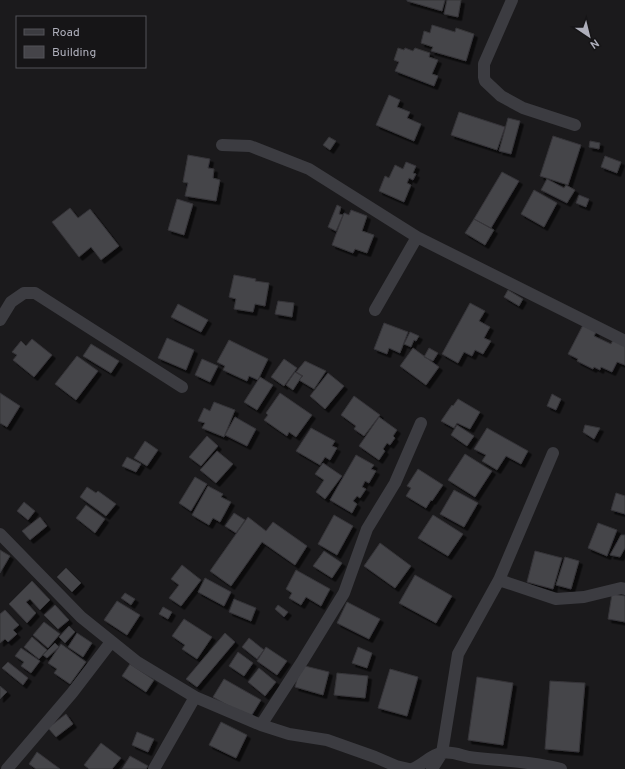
<svg xmlns="http://www.w3.org/2000/svg" width="625" height="769" font-family="Overpass,sans-serif">
<style>
.building{fill:#454449;stroke:#353438;filter:url(#shadow)}
.lines{fill:none;stroke-linecap:round;stroke-linejoin:round}
.minor{stroke:#3c3c41;stroke-width:12}
</style>
<defs>
<filter id="shadow"><feDropShadow dx="3.5" dy="3.5" stdDeviation="0" flood-color="#0009"/></filter>
</defs>
<rect width="100%" height="100%" fill="#1b1a1c"/>
<!-- building -->
<path class="building" d="M407,0H445L442,11L407,1Z
M447,0H461L458,17L444,14Z
M432,25L455,32L456,28L474,34L466,61L431,51L433,47L421,43L424,31L430,33Z
M398,48L404,50L405,48L413,51L415,48L430,53L429,57L438,60L432,74L438,76L434,86L395,71L399,62L394,60Z
M389,95L400,100L397,107L410,112L407,118L421,124L414,141L376,125Z
M459,112L505,127L497,150L451,135Z
M508,118L520,121L511,154L499,151Z
M553,136L581,145L568,185L540,176Z
M329,137L336,141L330,150L323,145Z
M590,141L600,143L599,149L589,147Z
M188,155L210,159L208,168L214,169L213,178L220,180L216,201L185,196L188,183L183,182Z
M605,156L621,162L617,173L601,167Z
M406,162L416,166L413,173L416,174L413,180L409,178L407,183L411,185L404,202L379,191L385,176L389,178L395,165L403,169Z
M502,172L519,181L491,228L474,219Z
M547,179L564,188L566,185L575,190L567,203L541,190Z
M534,190L557,203L544,227L521,214Z
M579,195L589,199L586,207L576,203Z
M177,199L193,204L184,235L168,230Z
M337,205L341,207L339,214L343,215L336,231L328,227Z
M70,208L78,218L90,209L119,246L101,260L91,247L79,257L52,222Z
M351,210L367,216L362,231L374,235L367,253L355,249L353,253L332,245L344,213L349,215Z
M474,219L494,230L485,245L465,233Z
M234,275L256,279L255,281L269,283L265,306L255,304L253,312L234,309L236,299L229,297Z
M508,290L523,299L519,306L504,297Z
M278,301L294,303L292,317L275,314Z
M470,303L485,311L479,321L490,327L484,338L491,341L483,354L475,350L472,356L464,352L458,363L442,354Z
M178,304L208,320L201,332L171,317Z
M384,323L408,332L400,353L389,348L387,354L374,349Z
M583,325L596,332L594,336L611,344L613,340L625,346V365L617,362L612,372L601,367L600,370L594,367L593,369L577,361L578,359L568,354Z
M410,332L419,336L416,341L414,340L411,347L404,344Z
M167,338L194,350L186,370L158,358Z
M32,339L52,355L34,377L13,360L17,355L12,352L21,341L26,346Z
M229,340L268,359L258,380L249,376L247,381L223,370L225,366L217,362Z
M91,344L119,361L111,373L83,356Z
M413,348L439,367L426,385L400,366Z
M429,348L438,353L433,361L424,357Z
M77,356L98,371L76,400L55,384Z
M202,359L218,366L210,382L195,375Z
M284,359L297,368L284,386L271,377Z
M305,361L326,371L314,389L299,380L303,376L296,372Z
M295,372L302,376L293,390L286,385Z
M328,373L344,386L325,409L310,396Z
M260,377L273,385L257,410L244,402Z
M0,393L20,406L7,427L0,423Z
M280,393L312,415L296,437L289,432L287,436L264,420L268,415L266,413Z
M552,394L561,399L556,410L547,406Z
M354,396L380,415L364,436L354,429L356,426L341,415Z
M458,399L480,412L470,429L457,423L454,428L441,421L452,405L453,406Z
M214,402L235,410L224,437L202,428L205,423L198,421L204,408L210,411Z
M235,417L256,429L247,446L225,435Z
M379,417L397,430L393,436L395,438L390,445L387,443L383,449L385,451L379,460L359,446Z
M457,425L474,436L467,446L451,435Z
M585,425L600,428L594,439L583,432Z
M311,428L335,441L332,446L337,448L330,460L325,457L320,465L296,451Z
M487,428L528,451L521,464L506,456L497,470L482,461L486,455L474,449Z
M207,436L218,446L201,466L189,457Z
M145,441L158,450L147,466L134,458Z
M217,451L233,464L216,483L200,470Z
M465,454L492,471L475,497L448,480Z
M356,455L374,465L371,469L376,471L369,483L365,481L362,487L366,489L360,498L357,496L353,501L357,504L352,513L330,500Z
M127,457L141,464L136,472L122,466Z
M323,463L342,476L325,499L316,492L324,480L315,474Z
M418,469L443,485L432,501L431,500L426,508L406,496L411,488L407,486Z
M195,477L207,484L191,511L179,503Z
M208,486L223,494L221,497L231,502L220,522L213,518L209,525L192,515Z
M87,487L96,493L98,491L116,504L106,516L80,497Z
M454,490L478,503L464,527L440,514Z
M616,493L625,496V514L611,510Z
M24,502L35,511L28,520L17,511Z
M86,505L105,519L95,533L76,518Z
M234,513L245,520L236,533L225,526Z
M334,515L353,526L337,555L318,544Z
M433,515L463,534L448,556L418,538Z
M40,517L47,526L30,540L22,531Z
M248,517L266,531L273,522L307,546L295,565L262,542L231,586L210,571Z
M598,523L617,530L607,556L588,548Z
M621,535H625V548L620,557L610,555Z
M380,543L411,566L395,588L364,566Z
M0,550L10,556L0,573Z
M324,551L342,563L332,578L313,566Z
M535,551L562,558L553,589L527,582Z
M565,557L579,561L571,589L556,585Z
M182,565L201,580L181,606L169,598L179,585L171,579Z
M66,568L81,583L72,592L57,577Z
M296,570L330,589L321,606L306,597L301,605L289,598L292,593L286,589Z
M415,575L452,596L436,623L399,603Z
M205,578L231,592L224,606L198,592Z
M32,581L50,600L40,610L30,599L26,602L36,613L27,623L9,604Z
M125,593L135,599L131,605L121,598Z
M612,594L625,596V622L608,619Z
M234,599L256,608L251,621L229,612Z
M117,601L140,615L127,635L104,620Z
M347,602L380,619L369,639L337,623Z
M55,605L69,620L58,629L44,615Z
M278,605L288,612L284,617L275,609Z
M163,607L172,612L168,619L159,614Z
M5,610L19,625L13,630L17,634L8,642L5,639L0,643V614Z
M184,619L212,637L197,659L182,649L185,645L172,636Z
M44,622L60,634L48,648L33,635Z
M69,626L75,632L65,643L59,637Z
M77,633L92,643L83,657L68,647Z
M225,633L235,642L197,687L186,679Z
M32,637L47,650L39,659L24,647Z
M249,638L264,650L257,659L242,647Z
M55,643L59,647L47,658L43,655Z
M61,644L86,662L70,684L54,673L57,669L48,663Z
M266,647L287,661L277,675L257,661Z
M358,647L372,653L367,668L352,663Z
M21,648L40,661L31,673L21,666L24,662L15,656Z
M238,652L253,663L244,676L229,666Z
M8,662L28,678L23,685L2,668Z
M130,664L154,680L146,692L122,676Z
M301,665L329,672L323,695L295,687Z
M259,668L276,682L265,696L248,682Z
M390,669L418,677L407,716L378,708Z
M337,673L368,676L365,698L334,695Z
M477,677L513,683L503,745L468,740Z
M224,679L261,700L250,718L213,697Z
M550,681L585,683L579,752L545,749Z
M0,686L7,692L0,699Z
M66,714L73,724L56,737L48,728Z
M221,722L247,735L236,758L209,745Z
M137,732L154,739L148,752L132,745Z
M101,743L121,758L112,769H89L84,765Z
M37,752L60,769H36L29,764Z
M130,756L148,766L146,769H122Z"/>
<g class="lines">
<!-- minor -->
<path class="minor" d="M512,0L484,64V77L485,81L501,96L523,108L575,125
M222,145L250,146L309,169L417,237
M375,310L417,237L625,341
M0,320L11,302L24,293H35L182,387
M0,534L81,617L137,662L195,697L261,725L289,734L327,740L375,757L396,766L409,769
M499,580L556,599L584,597L621,588L625,589
M261,725L303,660L344,593L367,529L395,483L421,423
M7,769L72,693L111,642
M154,769L195,697
M412,769C423,765 430,755 442,753C451,751 460,755 469,757C500,761 531,761 561,769
M432,769L442,753L458,654L499,580L553,453"/>
</g>
<!-- legend -->
<rect x="16" y="16" width="130" height="52" fill="#161517" stroke="#535359"/>
<rect x="24" y="29" width="20" height="6" fill="#3c3c41" stroke="#535359"/>
<text x="52" y="36" font-size="12" fill="#aeafbb">Road</text>
<rect x="24" y="46" width="20" height="12" fill="#454449" stroke="#535359"/>
<text x="52" y="56" font-size="12" fill="#aeafbb">Building</text>
<!-- north arrow -->
<g transform="translate(589 36) rotate(145)" stroke="#161517" stroke-width="3" paint-order="stroke">
<path d="M0-3L7 15L0 10L-7 15Z" fill="#aeafbb"/>
<text y="-6" font-size="11" font-weight="bold" text-anchor="middle" fill="#aeafbb">N</text>
</g>
</svg>
